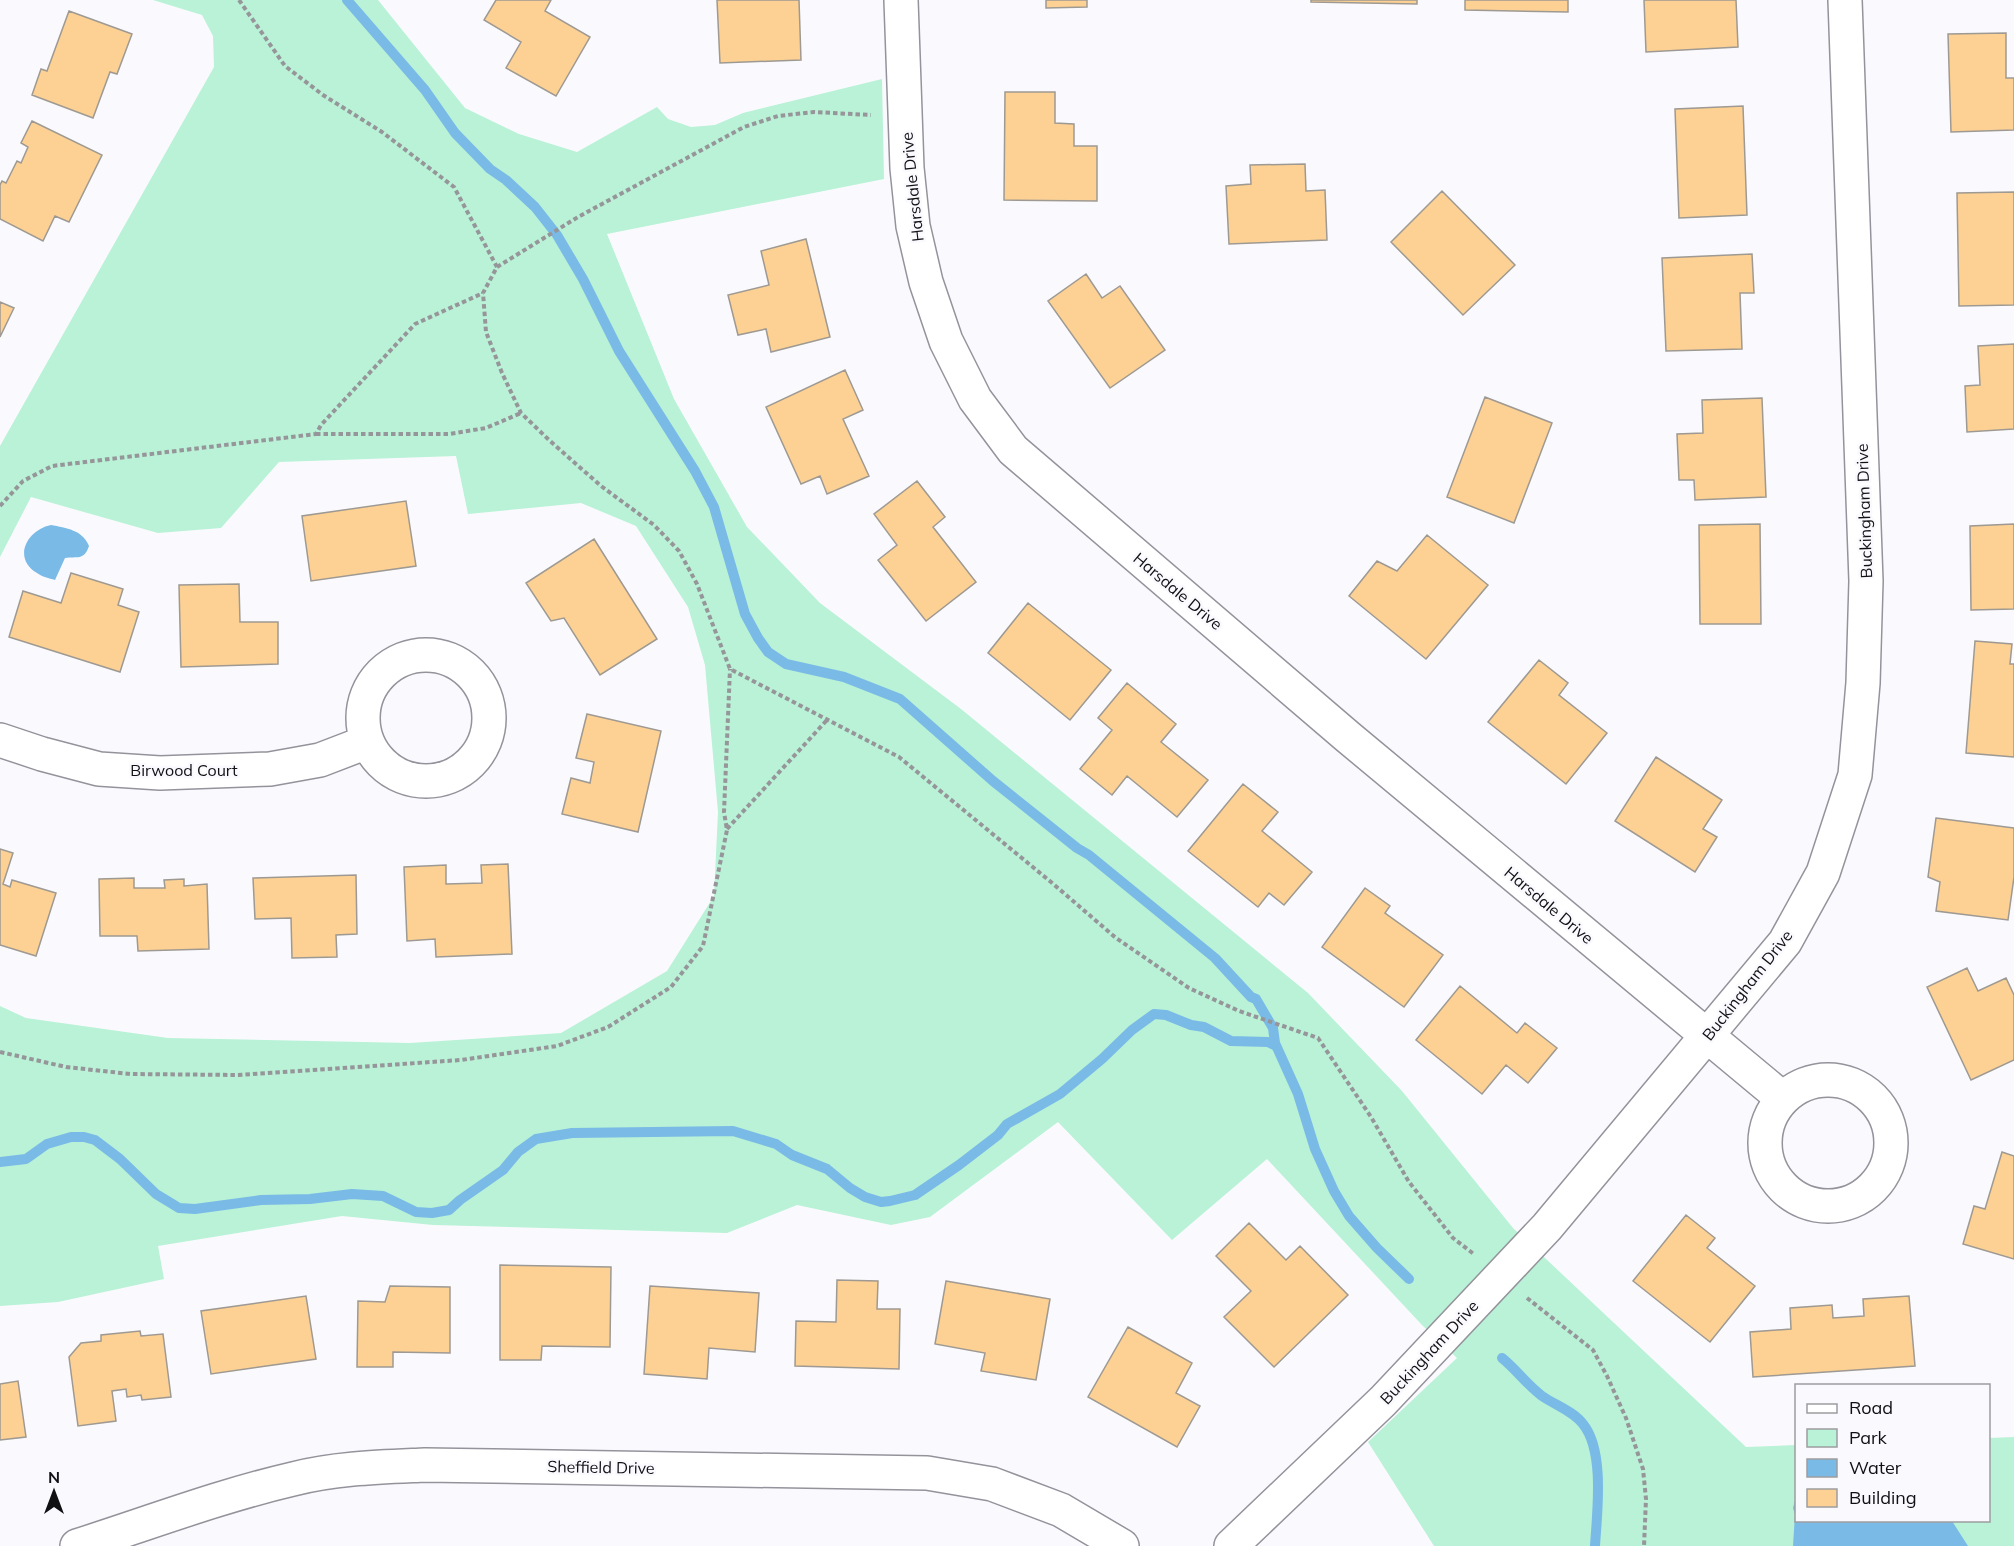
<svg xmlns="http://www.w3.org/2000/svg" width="2014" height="1546" font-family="Mulish,sans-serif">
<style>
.green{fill:#b9f2d6}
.water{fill:#7abae7}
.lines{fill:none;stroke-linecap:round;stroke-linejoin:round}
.stream{stroke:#7abae7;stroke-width:10}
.building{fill:#fdd193;stroke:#9e9992;stroke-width:1.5}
.minor-casing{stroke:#94939c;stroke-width:36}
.path{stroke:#96969a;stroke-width:4;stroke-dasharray:4.5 3;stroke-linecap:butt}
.minor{stroke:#fff;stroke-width:33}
.labels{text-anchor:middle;stroke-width:5;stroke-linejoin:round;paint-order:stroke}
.street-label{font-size:16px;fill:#111114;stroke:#fafafe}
</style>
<rect width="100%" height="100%" fill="#fafafe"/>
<!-- green -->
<path class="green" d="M153,0H378L465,108L519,134L577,152L657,107L668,119L691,127L715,125L743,113L882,79L884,179L607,234L674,399L747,527L820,603L961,709L1308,993L1402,1091L1513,1228L1746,1447L1796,1445V1520H1988L1989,1438L2014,1437V1546H1434L1368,1442L1457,1358L1422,1325L1267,1159L1172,1240L1058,1122L930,1217L891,1225L797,1205L727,1233L433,1225L342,1216L158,1246L164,1279L58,1302L0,1306V1006L26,1018L168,1038L410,1043L561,1033L667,971L714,896L718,812L705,665L688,607L636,526L581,503L468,514L456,456L279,462L221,528L158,533L31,497L0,557V446L214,67L213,36L202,15Z"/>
<!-- water -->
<path class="water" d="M51,525C66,528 83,530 89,546C84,561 77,556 65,558L55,580C49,578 42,577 37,573C12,558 27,530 51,525Z
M1796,1497V1520L1952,1521L1968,1546H1793L1795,1514L1793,1508Z"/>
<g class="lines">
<!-- stream -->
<path class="stream" d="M347,0L425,90L455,133L490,169L506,180L535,207L557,235L583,279L619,351L695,471L714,507L745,614L758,638L768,652L786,664L844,677L900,699L993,781L1077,848L1089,855L1215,958L1251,997L1256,999L1273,1028L1275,1043L1298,1094L1315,1149L1334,1191L1349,1216L1377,1248L1409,1279
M0,1162L26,1159L47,1144L71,1137H84L95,1140L120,1159L156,1194L179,1208L195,1209L261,1200L310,1199L352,1194L383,1196L416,1212L432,1213L449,1210L460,1200L503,1170L518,1152L536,1139L572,1133L733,1131L776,1144L792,1155L827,1169L850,1188L865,1197L881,1202L890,1201L915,1195L959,1165L998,1135L1007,1124L1060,1094L1102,1059L1132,1030L1154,1014L1166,1015L1191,1025L1204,1027L1231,1041L1268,1042L1276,1046
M1502,1358C1516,1369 1527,1385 1542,1396C1555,1405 1573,1411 1583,1424C1605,1451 1597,1513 1595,1546"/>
</g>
<!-- building -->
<path class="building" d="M496,0H551L545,11L590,37L556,96L506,68L521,42L484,20Z
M717,0H799L801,60L720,63Z
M1046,0H1087V7L1046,8Z
M1311,0H1417V4L1311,2Z
M1465,0H1568V12L1465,10Z
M1644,0H1736L1738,47L1646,52Z
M69,11L132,34L117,74L110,72L93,118L32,95L41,69L47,71Z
M2006,33V78H2014V130L1951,132L1948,34Z
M1005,92H1055V123L1074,124V146H1097V201L1004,200Z
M1743,106L1747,215L1679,218L1675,109Z
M32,121L102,155L69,222L55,216L43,241L0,219V185L2,181L6,183L17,161L21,163L28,147L21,143Z
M1305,164L1306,191L1325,190L1327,240L1229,244L1226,186L1251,184L1250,165Z
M1442,191L1515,265L1463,315L1391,242Z
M2014,192V305L1959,306L1957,193Z
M806,239L830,337L771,352L766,329L738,335L728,295L769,285L761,251Z
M1752,254L1754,293H1740L1742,349L1666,351L1662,258Z
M1086,274L1102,298L1120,286L1165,350L1110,388L1048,301Z
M0,302L14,308L0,337Z
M2014,344V429L1967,432L1965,386L1980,385L1978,346Z
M845,370L863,410L843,419L869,476L827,494L820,476L801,484L766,407Z
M1485,397L1552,423L1514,523L1447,497Z
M1762,398L1766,497L1695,500L1694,480H1679L1677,434L1703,433L1702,400Z
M917,481L945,517L933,527L976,582L926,621L878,560L897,545L874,514Z
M406,501L416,566L311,581L302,516Z
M1760,524L1761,624H1700L1699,525Z
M2014,524V609L1971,610L1970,526Z
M1427,535L1488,585L1426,659L1349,596L1377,561L1397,571Z
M594,539L657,639L600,675L564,618L551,621L526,583Z
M71,573L123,589L118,605L139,612L120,672L9,637L23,591L61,603Z
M239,584L240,622H278V664L181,667L179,585Z
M1028,603L1111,670L1070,720L988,653Z
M1975,641L2012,644L2010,664H2014V757L1966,753Z
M1539,660L1568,683L1559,695L1607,733L1566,784L1488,722Z
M1127,683L1176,724L1161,742L1208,780L1177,817L1127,776L1112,795L1080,769L1112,730L1098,718Z
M587,714L661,731L638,832L562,814L571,778L590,783L594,762L576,758Z
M1656,757L1722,800L1703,829L1717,837L1695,872L1615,821Z
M1243,784L1278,812L1262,831L1312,872L1284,905L1269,893L1258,907L1188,851Z
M1936,818L2014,828V877L2008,920L1936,911L1940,882L1928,877Z
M0,849L13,853L3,884L10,887L12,880L56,893L36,956L0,945Z
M508,864L512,954L436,957L435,939L407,941L404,867L446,865V884L482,883L481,865Z
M356,875L357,934L336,935L337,957L292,958L291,918L255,919L253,878Z
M134,878V888H165L164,880L184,879V886L207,884L209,949L138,951L137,936H100L99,879Z
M1365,888L1390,906L1385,913L1443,955L1404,1007L1322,947Z
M1967,968L1978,991L2006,978L2014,995V1060L1971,1080L1927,987Z
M1460,986L1517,1033L1525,1023L1557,1048L1528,1083L1506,1065L1482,1094L1416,1040Z
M2002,1152L2014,1156V1259L1963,1244L1974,1206L1985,1209Z
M1686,1215L1715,1238L1707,1248L1755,1286L1710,1342L1633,1281Z
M1249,1223L1286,1260L1300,1246L1348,1295L1274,1367L1224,1317L1251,1291L1216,1256Z
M500,1265L611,1267L610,1347L542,1346L541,1360H500Z
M837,1280L878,1281L877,1309H900L899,1369L795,1366L796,1321L836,1322Z
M946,1281L1050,1299L1036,1380L981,1371L985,1353L935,1344Z
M390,1286L450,1287V1353L393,1352V1367H357L358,1301L385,1302Z
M650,1286L759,1293L755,1352L709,1348L707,1379L644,1374Z
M306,1296L316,1359L211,1374L201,1311Z
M1909,1296L1915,1366L1753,1377L1750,1332L1791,1329L1790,1308L1832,1305L1833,1318L1864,1316L1863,1299Z
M1128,1327L1192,1363L1176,1393L1200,1406L1177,1447L1088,1397Z
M140,1331L141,1336L163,1334L171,1397L142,1400L141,1395L127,1397L126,1389L112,1391L116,1421L78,1426L69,1357L81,1343L101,1341V1335Z
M18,1381L26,1437L0,1440V1384Z"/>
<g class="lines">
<defs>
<path id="minor" d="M901,0L907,168L913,226L926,282L946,341L975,399L1013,450L1348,737L1782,1098
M363 718a63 63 0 1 1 126 0a63 63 0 1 1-126 0Z
M0,740L42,754L99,769L160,773L270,769L320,760L367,742
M1765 1143a63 63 0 1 1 126 0a63 63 0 1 1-126 0Z
M77,1546C149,1523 220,1496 293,1479C336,1468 381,1467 425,1465L927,1473L992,1484L1061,1510L1122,1546
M1231,1546L1383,1401L1547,1227L1785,942L1823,873L1855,775L1863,683L1866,581L1845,0"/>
</defs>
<!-- minor casing -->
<use href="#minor" class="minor-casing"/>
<!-- path -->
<path class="path" d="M239,0L285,66L323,95L382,132L454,187L497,267L483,293L486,332L502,373L521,413L550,441L601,486L654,525L679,551L697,584L730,669L899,757L1051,882L1116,938L1189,988L1239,1011L1318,1038L1371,1117L1409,1182L1453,1238L1475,1255
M497,267L578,217L744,127L778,116L814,112L871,115
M316,434H449L486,428L521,413
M0,506L23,481L52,466L316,434L321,425L415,324L483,293
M727,829L827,720
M0,1052L66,1067L130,1074L238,1075L461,1060L557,1046L608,1027L671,987L703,946L727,830L724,812L730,669
M1527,1298L1593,1350L1607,1376L1626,1418L1643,1469L1646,1499L1644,1546"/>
<!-- minor -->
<use href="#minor" class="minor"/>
</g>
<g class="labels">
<!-- street labels -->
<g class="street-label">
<text transform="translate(912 187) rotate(-96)" y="6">Harsdale Drive</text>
<text transform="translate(1864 511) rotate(-92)" y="6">Buckingham Drive</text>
<text transform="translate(1178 591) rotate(40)" y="6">Harsdale Drive</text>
<text x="184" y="776">Birwood Court</text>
<text transform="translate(1549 905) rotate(40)" y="6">Harsdale Drive</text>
<text transform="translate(1747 985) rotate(-52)" y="6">Buckingham Drive</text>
<text transform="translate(1429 1352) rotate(-47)" y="6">Buckingham Drive</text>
<text transform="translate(601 1467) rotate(1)" y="6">Sheffield Drive</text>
</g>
</g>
<!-- legend -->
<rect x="1795" y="1384" width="195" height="138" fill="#fafafe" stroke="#9d9da0" stroke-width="1.5"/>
<rect x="1807" y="1404" width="30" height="9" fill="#ffffff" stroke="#9d9da0" stroke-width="1.5"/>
<text x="1849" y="1414" font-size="18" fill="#111114">Road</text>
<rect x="1807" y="1429" width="30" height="18" fill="#b9f2d6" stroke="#9d9da0" stroke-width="1.5"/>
<text x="1849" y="1444" font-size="18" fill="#111114">Park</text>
<rect x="1807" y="1459" width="30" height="18" fill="#7abae7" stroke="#9d9da0" stroke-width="1.5"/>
<text x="1849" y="1474" font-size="18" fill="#111114">Water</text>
<rect x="1807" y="1489" width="30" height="18" fill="#fdd193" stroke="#9d9da0" stroke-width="1.5"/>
<text x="1849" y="1504" font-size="18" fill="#111114">Building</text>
<!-- north arrow -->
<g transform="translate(54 1492)" stroke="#fafafe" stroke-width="4.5" paint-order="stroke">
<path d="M0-4.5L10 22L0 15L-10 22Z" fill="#111114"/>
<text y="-9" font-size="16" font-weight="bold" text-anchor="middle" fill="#111114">N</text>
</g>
</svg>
